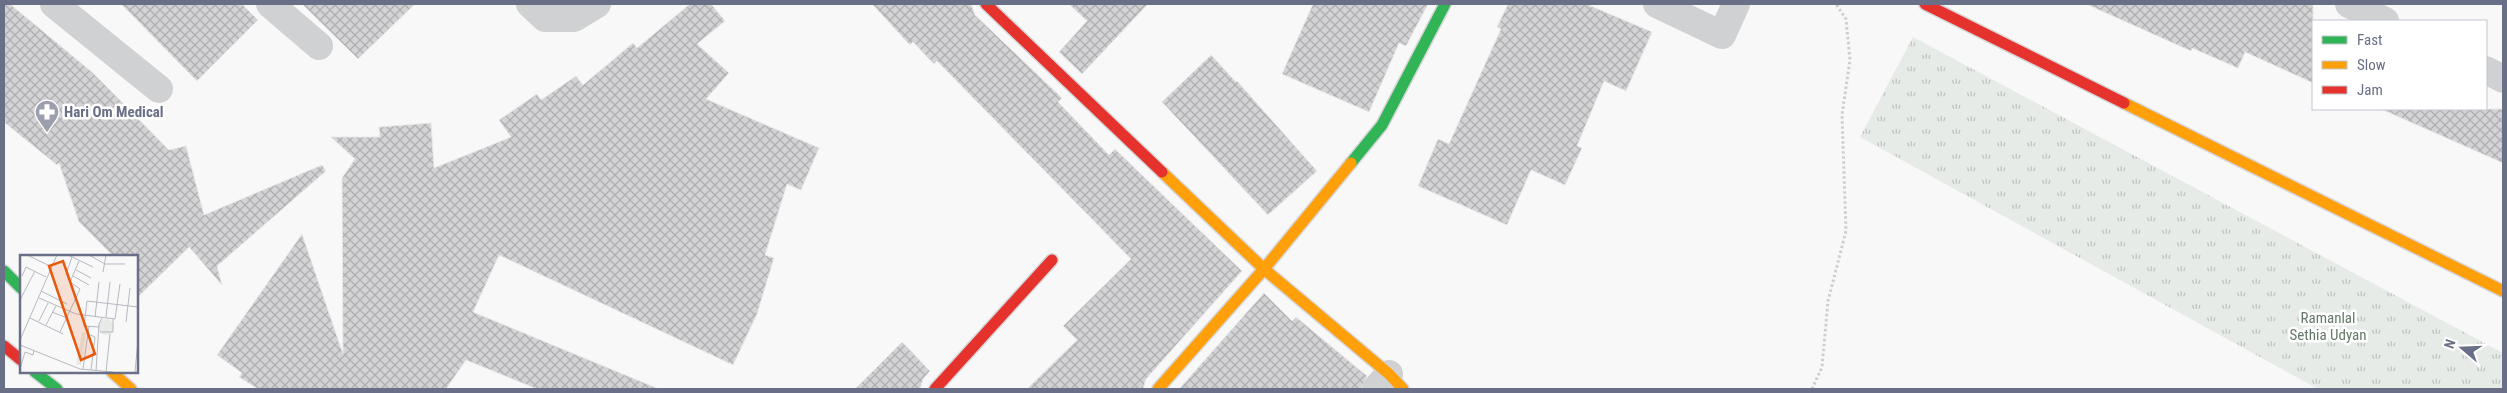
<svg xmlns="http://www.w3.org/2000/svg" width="2507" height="393" font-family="'Roboto Condensed',sans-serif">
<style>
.grass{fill:url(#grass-tufts)}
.building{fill:url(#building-cross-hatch);stroke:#e8e8e8}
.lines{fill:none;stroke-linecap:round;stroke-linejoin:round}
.fast-casing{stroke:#d5d5d7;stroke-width:14}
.slow-casing{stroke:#d5d5d7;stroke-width:14}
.jam-casing{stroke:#d5d5d7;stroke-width:14}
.path{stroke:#cececf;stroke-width:3;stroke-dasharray:2.5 2.5;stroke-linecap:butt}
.street{stroke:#d0d1d3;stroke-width:28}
.fast{stroke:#30b455;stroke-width:11}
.slow{stroke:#ff9f0a;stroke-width:11}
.jam{stroke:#e5322d;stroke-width:11}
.labels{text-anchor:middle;stroke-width:5;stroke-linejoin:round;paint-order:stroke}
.poi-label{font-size:15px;font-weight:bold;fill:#696f86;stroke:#fff;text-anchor:start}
.park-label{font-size:15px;fill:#647967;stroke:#fff}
.inset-road{fill:none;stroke:#b6b9c3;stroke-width:1}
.view{fill:#e8590c;fill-opacity:0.15;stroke:#e8590c;stroke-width:2.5}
.inset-edge{fill:none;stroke:#696f86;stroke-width:2.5}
</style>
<defs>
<pattern id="grass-tufts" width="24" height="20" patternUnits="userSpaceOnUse" patternTransform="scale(1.25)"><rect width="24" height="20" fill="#e6ebe7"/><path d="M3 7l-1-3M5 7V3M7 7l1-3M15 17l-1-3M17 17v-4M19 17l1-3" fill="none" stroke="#bec3c1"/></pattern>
<pattern id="building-cross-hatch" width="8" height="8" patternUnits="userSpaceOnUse" patternTransform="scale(1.25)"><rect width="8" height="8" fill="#d3d3d5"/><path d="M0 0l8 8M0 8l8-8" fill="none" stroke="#afafb2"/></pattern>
</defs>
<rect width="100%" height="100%" fill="#f8f8f8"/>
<!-- grass -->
<path class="grass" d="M1913,37L2503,353V389H2318L1860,137Z"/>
<!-- building -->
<path class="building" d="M4,4H10L93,73L169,150L186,146L204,215L322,165L326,171L217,266L222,285L189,247L136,299V257H114L79,222L59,163L57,165L4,122Z
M121,4H242L258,20L197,81Z
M302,4H415L358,59Z
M690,4H711L725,21L697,44L729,73L706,99L819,148L801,190L787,184L765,255L774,258L757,314L733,365L499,255L473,312L659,389H537L466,360L446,389H258L239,377L242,373L217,355L302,234L343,354L342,178L355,159L331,137H380L379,127L431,123L434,168L511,137L499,120L537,94L541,100L576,76L583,85L633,43L637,48Z
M872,4H971L975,15L1062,98L1058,102L1109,155L1115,149L1242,271L1146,379L1143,389H1027L1077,340L1063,326L1131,259L937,61L934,64L913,42L910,45Z
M1069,4H1148L1082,74L1059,52L1087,21Z
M1313,4H1428L1406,46L1399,43L1369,112L1282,74Z
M1508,4H1586L1652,32L1626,91L1604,81L1577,146L1582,148L1565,185L1531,170L1507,225L1418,186L1438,139L1449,144L1501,29L1497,27Z
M2086,4H2313V83L2245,52L2238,68L2192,48L2191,51Z
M1211,55L1236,82L1237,81L1317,171L1268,215L1162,102Z
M2381,109H2503V163Z
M1264,293L1292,321L1296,317L1367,376L1361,389H1179Z
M902,342L930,371L923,379L920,389H855Z"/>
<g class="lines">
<defs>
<path id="fast" d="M1351,163L1382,125L1445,4
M4,271L21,288
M35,372L57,389"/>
<path id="slow" d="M2124,103L2503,291
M1162,172L1264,269L1389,374L1403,389
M112,372L131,389
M1158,389L1264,269L1351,163"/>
<path id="jam" d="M986,4L1162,172
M1925,4L2124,103
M4,346L21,360
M935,389L1052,260"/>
</defs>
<!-- fast casing -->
<use href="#fast" class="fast-casing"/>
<!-- slow casing -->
<use href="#slow" class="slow-casing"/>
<!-- jam casing -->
<use href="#jam" class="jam-casing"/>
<!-- path -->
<path class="path" d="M1812,389L1822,367L1828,301L1846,231L1842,115L1850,60L1846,19L1836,4"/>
<!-- street -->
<path class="street" d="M54,4L159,89
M270,4L319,46
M530,4L545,18H574L597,4
M1657,4L1722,35L1736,4
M2349,4L2385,21
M2486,70L2503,79
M1376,389L1389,374"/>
<!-- fast -->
<use href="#fast" class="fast"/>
<!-- slow -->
<use href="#slow" class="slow"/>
<!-- jam -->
<use href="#jam" class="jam"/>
</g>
<!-- icons -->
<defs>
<symbol id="pharmacy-pin" viewBox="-11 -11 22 30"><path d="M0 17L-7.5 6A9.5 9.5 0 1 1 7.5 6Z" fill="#9b9fae" stroke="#fff"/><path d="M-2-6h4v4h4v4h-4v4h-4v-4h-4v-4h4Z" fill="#fff"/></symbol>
</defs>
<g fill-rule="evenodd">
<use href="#pharmacy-pin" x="33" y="98" width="28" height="38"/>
</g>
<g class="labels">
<!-- poi labels -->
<g class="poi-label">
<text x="64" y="117">Hari Om Medical</text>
</g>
<!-- park labels -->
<g class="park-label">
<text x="2328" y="323">Ramanlal<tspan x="2328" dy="17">Sethia Udyan</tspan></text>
</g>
</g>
<!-- overview -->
<g transform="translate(20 255)">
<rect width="118" height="118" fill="#f8f8f8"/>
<path d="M78 72a8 8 0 1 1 16 0a8 8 0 1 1-16 0ZM62,77L66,78L61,110H56Z" fill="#e6ebe7"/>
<path class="inset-road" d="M48,0L73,12M69,0L85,9H105M9,1L30,11M56,15L71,23M83,17L86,0M46,19L52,2M2,21L6,12L26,22M53,21L69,30M21,36L47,49M19,43L56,59L95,64L100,29M0,45L15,16M32,57L47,63M75,62L79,27M86,62L90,27M10,63L43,79M19,66L28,48M106,67L110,33M26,70L36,51M79,72L64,71L67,46L118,52M40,77L60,34L50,27L59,6M80,77H93V64M68,79L75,82L71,115M0,85L37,0M0,90L60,114L93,117M0,114L5,97L13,100L14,95M63,114L69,71M76,116L79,69L82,63M86,117L90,79M115,117L118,85"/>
<path class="view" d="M43,6L75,99L61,105L29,11Z"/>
<rect width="118" height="118" class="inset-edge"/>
</g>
<!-- border -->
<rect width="2507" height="393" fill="none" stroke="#696f86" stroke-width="10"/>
<!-- legend -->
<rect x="2312" y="20" width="175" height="90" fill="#ffffff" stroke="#c3c5cf"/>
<rect x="2322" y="36" width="25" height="8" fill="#30b455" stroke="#c3c5cf"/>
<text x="2357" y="45" font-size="15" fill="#696f86">Fast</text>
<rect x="2322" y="61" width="25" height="8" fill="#ff9f0a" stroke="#c3c5cf"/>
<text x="2357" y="70" font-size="15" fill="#696f86">Slow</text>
<rect x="2322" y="86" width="25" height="8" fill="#e5322d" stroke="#c3c5cf"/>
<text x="2357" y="95" font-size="15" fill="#696f86">Jam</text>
<!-- north arrow -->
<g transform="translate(2462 348) rotate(289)" stroke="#ffffff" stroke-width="4" paint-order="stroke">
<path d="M0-4L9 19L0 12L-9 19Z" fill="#696f86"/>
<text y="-8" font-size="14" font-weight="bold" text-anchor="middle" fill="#696f86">N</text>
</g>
</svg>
